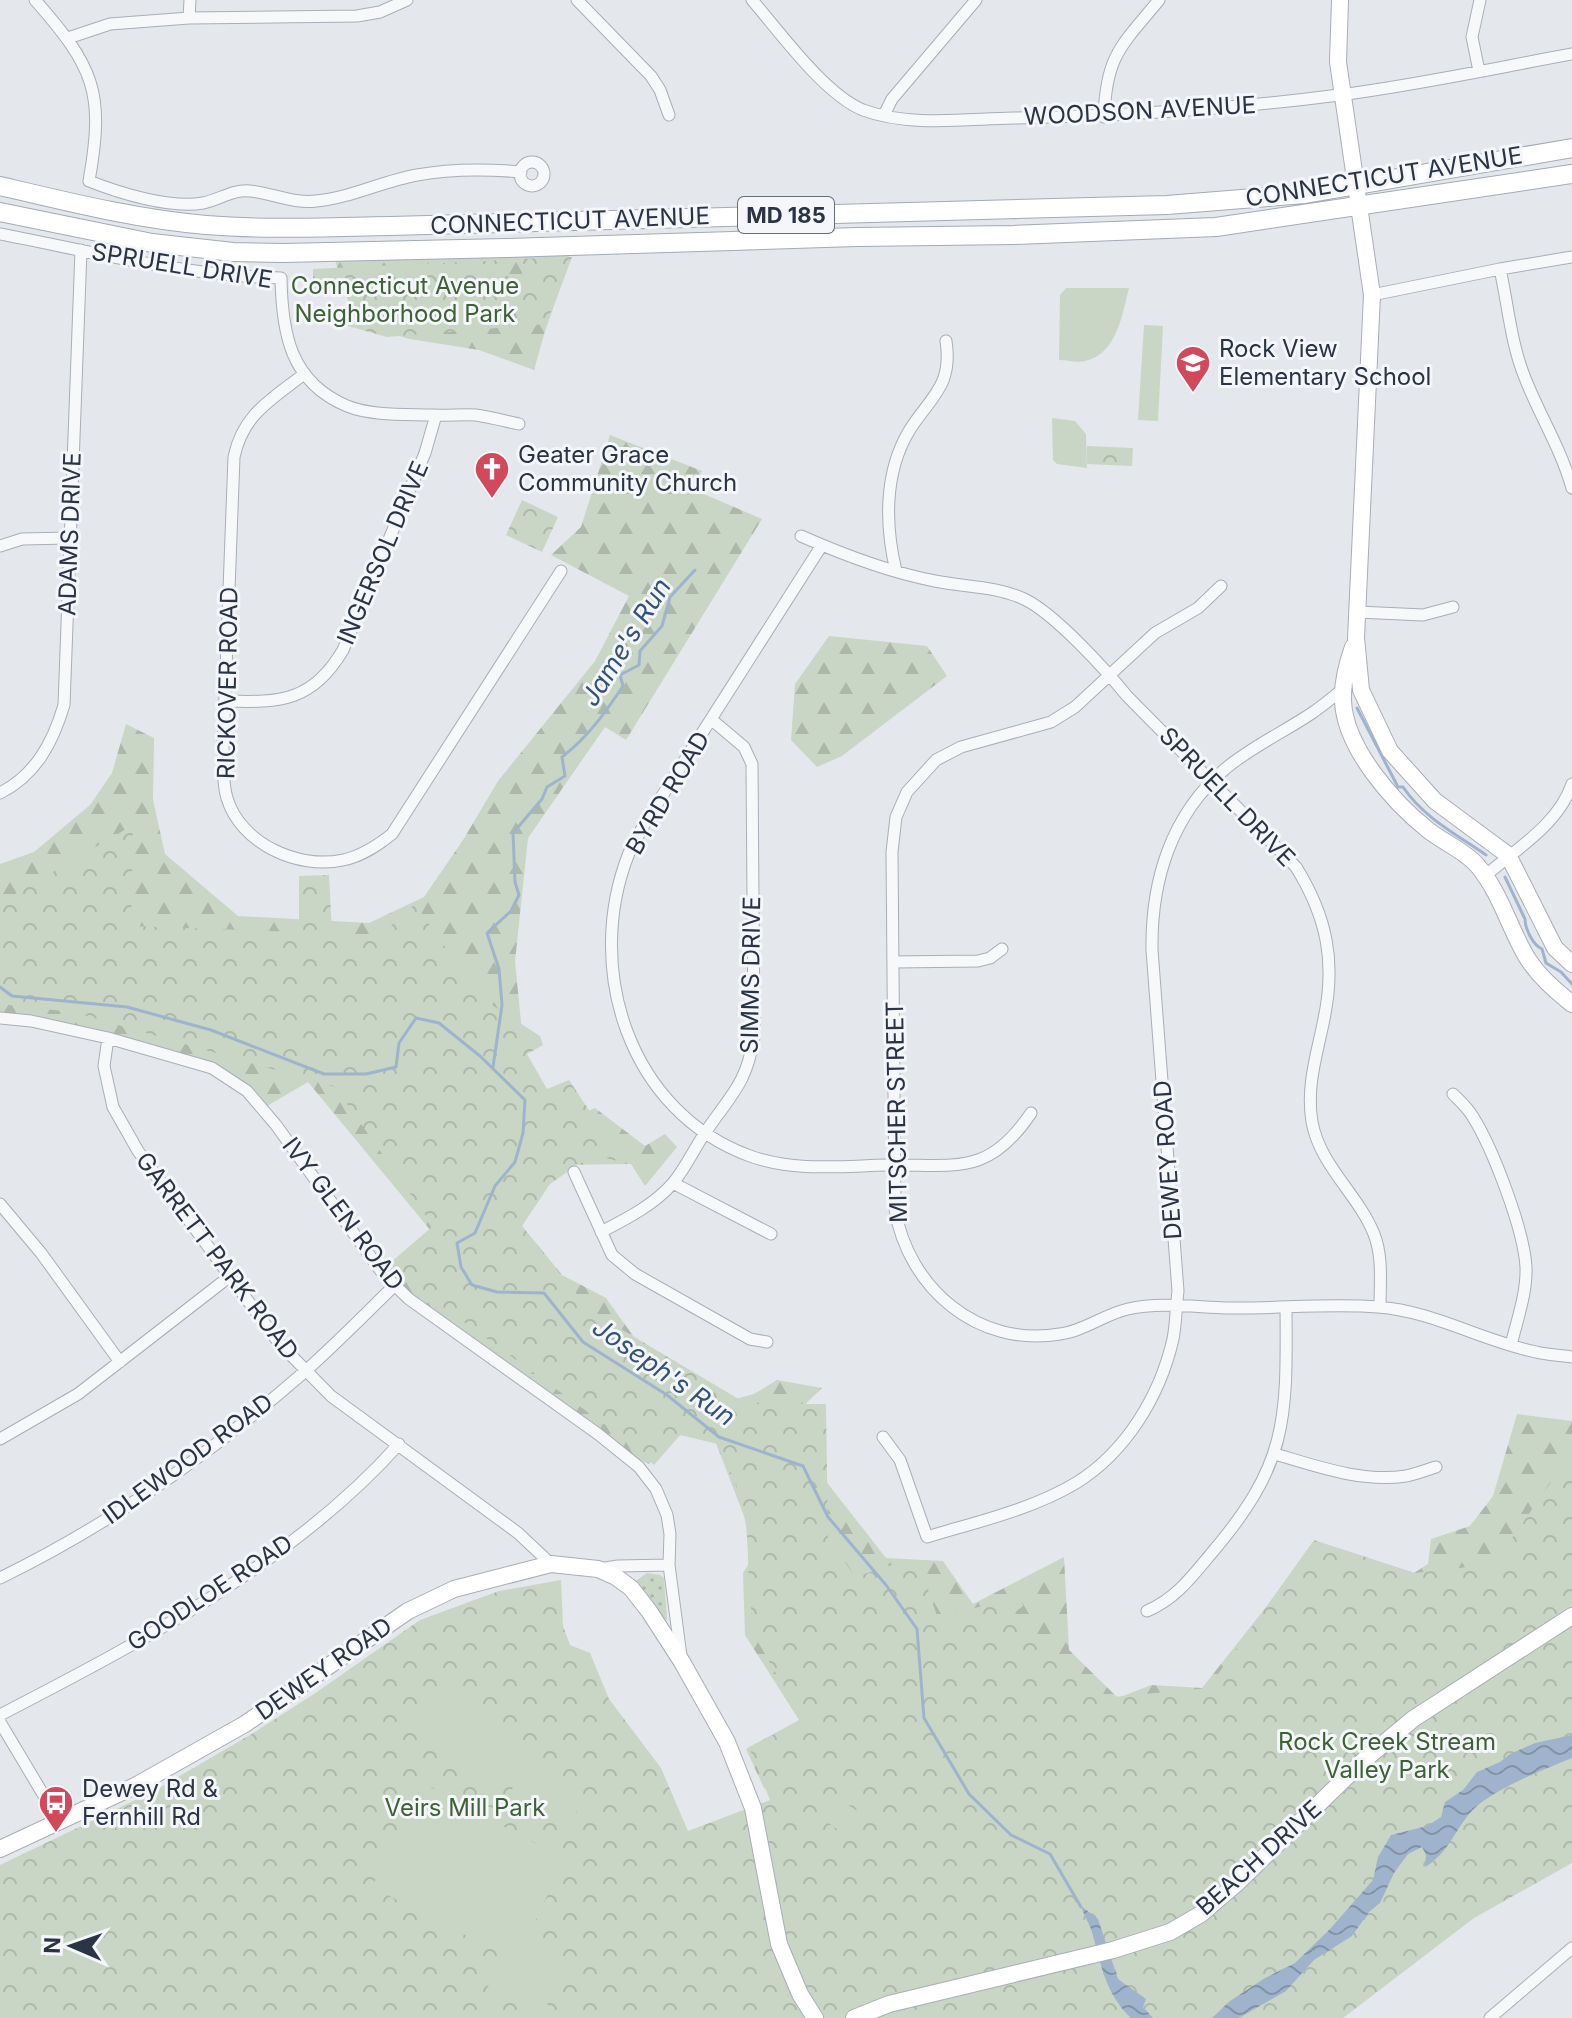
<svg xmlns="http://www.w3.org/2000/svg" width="1572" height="2018" font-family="Inter,sans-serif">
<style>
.grass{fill:url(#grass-dots)}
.forest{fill:url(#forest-firs)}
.park{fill:url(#park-crowns)}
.garden{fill:#c9d6c5}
.water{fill:url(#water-waves)}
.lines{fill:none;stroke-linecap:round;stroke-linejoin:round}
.stream{stroke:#9fb4cc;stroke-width:3}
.street-casing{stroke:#a9aeb7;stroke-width:13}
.secondary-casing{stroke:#a9aeb7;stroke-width:18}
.primary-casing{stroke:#a3abb8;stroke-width:20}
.street{stroke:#f7f8fa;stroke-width:11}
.secondary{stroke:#fff;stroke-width:16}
.primary{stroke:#fff;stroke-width:18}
.labels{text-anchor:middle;stroke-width:6;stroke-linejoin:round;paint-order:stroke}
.shield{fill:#f4f6f9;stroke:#676e7b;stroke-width:2}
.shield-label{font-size:22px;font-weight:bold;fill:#2b3445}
.street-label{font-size:24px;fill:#2b3445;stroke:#f4f6f9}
.park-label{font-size:24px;fill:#3f6138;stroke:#f4f6f9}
.poi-label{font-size:24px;fill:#2b3445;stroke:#f4f6f9;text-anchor:start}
.water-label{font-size:26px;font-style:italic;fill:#34527a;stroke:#f4f6f9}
</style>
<defs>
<pattern id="grass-dots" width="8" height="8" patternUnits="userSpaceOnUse" patternTransform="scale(2)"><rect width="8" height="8" fill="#c9d6c5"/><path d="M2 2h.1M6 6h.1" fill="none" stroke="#adb8ab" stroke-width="1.8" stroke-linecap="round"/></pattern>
<pattern id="forest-firs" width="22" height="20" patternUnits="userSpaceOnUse" patternTransform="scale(2)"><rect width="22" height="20" fill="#c9d6c5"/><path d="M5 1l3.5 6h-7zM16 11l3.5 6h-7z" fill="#adb8ab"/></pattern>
<pattern id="park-crowns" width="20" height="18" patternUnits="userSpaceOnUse" patternTransform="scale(2)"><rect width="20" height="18" fill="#c9d6c5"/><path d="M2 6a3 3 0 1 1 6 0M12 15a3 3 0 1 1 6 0" fill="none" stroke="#adb8ab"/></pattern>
<pattern id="water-waves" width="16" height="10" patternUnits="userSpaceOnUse" patternTransform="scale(2)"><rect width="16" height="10" fill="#9fb4cc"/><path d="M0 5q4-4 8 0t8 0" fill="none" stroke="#8293a7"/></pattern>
</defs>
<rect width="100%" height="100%" fill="#e4e7ec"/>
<!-- grass -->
<path class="grass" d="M647,1573L660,1575L664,1578L667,1620L664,1619L639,1585L637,1580Z"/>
<!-- forest -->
<path class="forest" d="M558,246L571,259L546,328L534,370L479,350L410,339L361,325L343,290L333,252Z
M610,435L702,471L692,489L762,519L626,740L605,727L528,838L515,961L524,1053L550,1128L595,1108L645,1146L665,1134L677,1147L645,1186L631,1164L559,1165L539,1180L522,1226L562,1275L606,1298L659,1372L710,1406L754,1394L777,1380L822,1388L794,1415L821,1475L886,1558L943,1561L973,1604L1064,1557L1069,1650L1118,1698L1151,1685L1202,1688L1316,1544L1414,1573L1428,1564L1431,1539L1470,1526L1493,1496L1517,1414L1572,1421V1604L805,1804L764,1788L746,1749L799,1720L745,1635L743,1573L757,1550L716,1443L681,1434L649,1464L621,1452L383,1274L436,1237L308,1082L262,1109L211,1068L0,1018V864L34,852L90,805L112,773L126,724L154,738L153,800L165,854L238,916L369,923L424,897L463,840L498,781L595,661L629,596L551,555L581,527Z
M829,636L927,646L947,676L842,756L817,767L791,740L795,684Z"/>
<!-- park -->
<path class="park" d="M572,257L546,324L387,337L348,326V289H313V269L506,260L508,277L522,279V259Z
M1087,446L1133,448L1132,466L1087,464Z
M522,500L558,517L542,552L506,535Z
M133,825L131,926L299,932V876L329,875L332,933L380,935L415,904L459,967L492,1005L540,1036L543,1045L527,1054L547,1089L569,1080L624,1163L593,1154L550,1184L522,1226L589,1310L747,1404H826L828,1537L855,1577L907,1560L919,1562L938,1619L1020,1595L1023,1606L1007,1618L1103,1698L1208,1688L1314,1540L1415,1573L1494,1564L1572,1452V1863L1474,1918L1343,2018H0V1865L152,1792L250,1735L314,1694L420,1620L499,1591L561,1580L563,1626L570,1645L590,1653L609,1699L661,1768L688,1831L770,1800L749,1747L804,1719C789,1691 765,1662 756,1632C746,1597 750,1562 746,1526C742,1496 731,1471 718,1444L680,1435L654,1465L626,1440L405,1279L390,1263L433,1226L335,1087L73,1012L0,1004V903Z"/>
<!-- garden -->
<path class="garden" d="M1066,288H1129C1122,315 1117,354 1085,361C1078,363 1067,360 1059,360L1060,295Z
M1144,325L1163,326L1158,421L1138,420Z
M1052,418L1075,421L1086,434L1087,468L1057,464L1053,460Z
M453,1677L529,1751L488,1794L412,1723Z
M541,1759L566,1797L576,1799L578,1810L571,1815L563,1812L528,1833C524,1829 517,1824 514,1819C500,1794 521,1770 541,1759Z
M423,1783L564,1859L522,1950L535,1948L567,1959L547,2004L551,2009L549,2018H538L534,2012L486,1991L499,1963L508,1957L372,1887Z
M834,1795L867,1818L852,1840L819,1816Z"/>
<!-- water -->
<path class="water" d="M1572,1735V1758C1545,1769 1499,1787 1477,1806C1456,1824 1452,1851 1425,1867L1426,1855L1422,1847L1408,1854L1394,1873L1380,1903L1369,1912L1352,1936L1314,1960L1286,1991L1239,2018H1212L1230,2001L1265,1978L1295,1963L1330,1929L1373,1880L1378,1857L1391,1835L1427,1826L1441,1817L1445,1802L1463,1790L1477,1772L1500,1762L1510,1754L1535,1743Z
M1081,1906L1098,1919L1118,1979L1146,1999L1143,2007L1153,2018H1131C1106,1994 1102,1968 1093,1936C1091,1926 1084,1916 1081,1906Z"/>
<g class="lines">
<!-- stream -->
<path class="stream" d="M1357,708L1398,787H1403C1424,818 1456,834 1486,855
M1505,877L1525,919C1525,929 1533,945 1542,949L1546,963L1561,972L1572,984
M0,987L12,996L127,1007L211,1030L324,1074H366L396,1067L399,1043L416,1018L439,1023L480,1056L525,1100L523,1133L515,1162L495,1186L475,1233L457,1243L461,1267L472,1285L497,1292L544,1293L583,1342L667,1395L719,1437L803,1466L828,1517L886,1585L917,1629L924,1718L969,1794L1011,1835L1050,1854L1081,1907
M493,1067L502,1005L499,969L487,933L511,911L519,895L515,882L513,833L542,799L547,787L565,776L562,757C588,737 605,713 623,686L620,675L639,665L640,651L662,626L670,597L695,570"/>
<defs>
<path id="street" d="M35,0C94,67 105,92 89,181C119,193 171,209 203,203C219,200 233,189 250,191C272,193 294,204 316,201C350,198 383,181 417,175C449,169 488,169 521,172
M577,0L651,76L660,90L669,115
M752,0C780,32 824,94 863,110C909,127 965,119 1013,118C1123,116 1231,109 1339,95C1417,85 1495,68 1572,54
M189,18L190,0
M68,38L110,24L189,18L357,16L380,12L407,0
M1479,71L1472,37L1480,0
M884,115L892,99L976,0
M1104,117C1106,55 1122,45 1159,0
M520 174a12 12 0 1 1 24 0a12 12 0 1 1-24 0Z
M0,234C93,252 186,276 281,278C282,333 290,382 347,406C371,416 407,414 433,415C447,416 462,414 476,415C490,417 505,421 519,424
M1500,269C1508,305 1511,344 1525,378C1540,416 1561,449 1572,488
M1372,295L1500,269L1572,257
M304,374C271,400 243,414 234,457L223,748C224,764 222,783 227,798C240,843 298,870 343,860C362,856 377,846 392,834L561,571
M801,536C844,555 888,572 935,581C965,587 996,586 1024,599C1054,613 1105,669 1127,696L1296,867C1327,917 1336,962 1324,1019C1317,1054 1306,1086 1312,1122C1320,1166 1358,1194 1374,1234C1383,1257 1380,1282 1380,1307
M822,545L646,821C641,831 634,842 629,853C583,968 629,1112 750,1156C794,1172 842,1166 888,1165C956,1164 988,1177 1031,1113
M0,546L22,539L69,538
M896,571C885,525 884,473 909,431C930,397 953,387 946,341
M1221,586L1198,608L1155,633L1075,707L1051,722L961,747L936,760L907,792L896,817L892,852L895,1209C908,1288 978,1348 1060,1334C1084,1331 1105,1314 1128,1309C1159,1302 1194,1307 1226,1308C1276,1309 1328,1303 1378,1307C1433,1311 1482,1341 1536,1352C1547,1355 1560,1355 1572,1357
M1358,612L1423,615L1453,607
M226,701C281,703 313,701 343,650L425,453L436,415
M0,793C36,775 53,742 64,705L81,250
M1485,876C1516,849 1558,825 1572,784
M894,962L978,961L990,958L1002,949
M0,1018L31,1021L108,1038L212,1068L247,1091L276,1125L383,1274L409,1299L598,1434L639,1467L656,1489L667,1515L670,1534L669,1565L681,1656
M108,1038L104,1066L113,1107L138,1151L279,1343L331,1396L518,1533L551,1564
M1453,1094C1460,1101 1468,1108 1473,1117C1493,1149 1524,1230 1526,1267C1527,1293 1517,1320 1511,1345
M574,1172L612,1255L635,1274L750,1339L767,1342
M673,1183L771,1234
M0,1204L41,1253L120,1362
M601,1232C626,1219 654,1205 673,1183C685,1169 693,1151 703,1136C729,1096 746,1087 754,1037L752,764L744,747L712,720
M883,1437L900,1460L927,1537C976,1522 1031,1510 1076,1483C1126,1452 1160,1396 1173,1339C1176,1324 1176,1307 1178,1291L1152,950C1151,881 1171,815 1225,769C1251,747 1284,732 1312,713C1324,705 1335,695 1346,687
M0,1439L78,1394L229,1277
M1275,1454C1316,1466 1362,1483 1406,1476C1416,1474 1426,1470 1436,1467
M598,1569L618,1566L669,1565
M0,1578C109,1525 211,1453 302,1374C334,1346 364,1315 395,1285
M1147,1611C1175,1599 1191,1578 1210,1555C1288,1464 1287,1421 1286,1307
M0,1715C139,1643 294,1562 399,1444
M0,1722L59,1821
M1490,2018L1572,1948"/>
<path id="secondary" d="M1340,0L1338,62L1372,295L1356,638L1361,690L1390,751L1435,801L1508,855L1555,948L1572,964
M1353,647C1347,664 1342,683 1343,701C1345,748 1393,802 1428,830C1443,842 1465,851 1477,865C1500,892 1509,927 1526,956C1538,976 1555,990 1572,1004
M0,1849L135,1786L245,1724L408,1611L454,1589L551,1564L598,1569L616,1577L631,1588L649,1611L682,1662L727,1742L753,1808L779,1944L800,1994L815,2018
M854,2018L889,2004L1113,1950L1170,1932L1201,1914L1236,1884L1364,1760L1413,1719L1572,1616"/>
<path id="primary" d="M0,186C68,202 136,219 206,225C268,230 330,227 391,226L1167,205L1305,194L1572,148
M0,212L152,243L233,252L283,253L506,248L857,237L1013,235L1216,227L1572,174"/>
</defs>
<!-- street casing -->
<use href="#street" class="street-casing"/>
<!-- secondary casing -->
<use href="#secondary" class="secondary-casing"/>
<!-- primary casing -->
<use href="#primary" class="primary-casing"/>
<!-- street -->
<use href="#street" class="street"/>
<!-- secondary -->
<use href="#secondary" class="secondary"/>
<!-- primary -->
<use href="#primary" class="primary"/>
</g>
<!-- icons -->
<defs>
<symbol id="school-pin" viewBox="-11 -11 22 30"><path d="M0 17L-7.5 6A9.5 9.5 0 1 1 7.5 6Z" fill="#d1495b" stroke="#f4f6f9"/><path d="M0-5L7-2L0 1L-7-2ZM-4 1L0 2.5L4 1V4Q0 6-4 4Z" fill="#fff"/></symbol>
<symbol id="church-pin" viewBox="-11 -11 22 30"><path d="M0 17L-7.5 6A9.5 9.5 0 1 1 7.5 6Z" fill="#d1495b" stroke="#f4f6f9"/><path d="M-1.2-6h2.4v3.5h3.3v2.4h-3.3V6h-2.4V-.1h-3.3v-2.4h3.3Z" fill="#fff"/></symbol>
<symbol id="bus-pin" viewBox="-11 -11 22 30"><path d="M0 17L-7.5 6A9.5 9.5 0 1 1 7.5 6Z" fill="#d1495b" stroke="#f4f6f9"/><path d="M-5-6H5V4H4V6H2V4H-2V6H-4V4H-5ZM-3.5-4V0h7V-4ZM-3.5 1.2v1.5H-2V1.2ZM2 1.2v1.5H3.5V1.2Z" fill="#fff"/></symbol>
</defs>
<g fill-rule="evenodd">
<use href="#school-pin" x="1173" y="343" width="40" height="54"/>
<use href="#church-pin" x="472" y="449" width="40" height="54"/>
<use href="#bus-pin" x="36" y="1783" width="40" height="54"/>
</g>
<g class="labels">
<!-- shield labels -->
<rect class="shield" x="738" y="197" width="96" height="36" rx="6"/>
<g class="shield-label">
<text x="786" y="223">MD 185</text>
</g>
<!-- street labels -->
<g class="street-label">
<text transform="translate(1140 111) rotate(-3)" y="8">WOODSON AVENUE</text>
<text transform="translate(1384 177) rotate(-9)" y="8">CONNECTICUT AVENUE</text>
<text transform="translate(570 221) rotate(-2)" y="8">CONNECTICUT AVENUE</text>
<text transform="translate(182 266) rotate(9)" y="8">SPRUELL DRIVE</text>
<text transform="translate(70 534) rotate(-88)" y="8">ADAMS DRIVE</text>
<text transform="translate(383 553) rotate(-67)" y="8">INGERSOL DRIVE</text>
<text transform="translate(228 683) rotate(-89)" y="8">RICKOVER ROAD</text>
<text transform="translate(668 793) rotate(-59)" y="8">BYRD ROAD</text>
<text transform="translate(1227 797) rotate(46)" y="8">SPRUELL DRIVE</text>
<text transform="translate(751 975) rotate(-89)" y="8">SIMMS DRIVE</text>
<text transform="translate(897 1112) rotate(-91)" y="8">MITSCHER STREET</text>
<text transform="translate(1168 1160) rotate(-94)" y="8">DEWEY ROAD</text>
<text transform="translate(343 1214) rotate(53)" y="8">IVY GLEN ROAD</text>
<text transform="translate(217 1256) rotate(53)" y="8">GARRETT PARK ROAD</text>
<text transform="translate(188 1459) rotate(-36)" y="8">IDLEWOOD ROAD</text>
<text transform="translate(210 1593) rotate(-33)" y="8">GOODLOE ROAD</text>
<text transform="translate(324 1669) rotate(-35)" y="8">DEWEY ROAD</text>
<text transform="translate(1259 1858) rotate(-42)" y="8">BEACH DRIVE</text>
</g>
<!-- park labels -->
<g class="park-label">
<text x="405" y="294">Connecticut Avenue<tspan x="405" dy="28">Neighborhood Park</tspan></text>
<text x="1387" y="1750">Rock Creek Stream<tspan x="1387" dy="28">Valley Park</tspan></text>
<text x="465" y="1816">Veirs Mill Park</text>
</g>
<!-- poi labels -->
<g class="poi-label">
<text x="1219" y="357">Rock View<tspan x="1219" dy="28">Elementary School</tspan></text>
<text x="518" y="463">Geater Grace<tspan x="518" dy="28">Community Church</tspan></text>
<text x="82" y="1797">Dewey Rd &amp;<tspan x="82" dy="28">Fernhill Rd</tspan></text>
</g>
<!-- water labels -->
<g class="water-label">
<text transform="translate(626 642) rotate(-58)" y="9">Jame's Run</text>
<text transform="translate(664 1372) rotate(35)" y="9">Joseph's Run</text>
</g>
</g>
<!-- north arrow -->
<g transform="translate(72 1946) rotate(272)" stroke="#f4f6f9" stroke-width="6" paint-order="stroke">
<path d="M0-6L14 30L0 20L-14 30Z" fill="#2b3445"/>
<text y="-12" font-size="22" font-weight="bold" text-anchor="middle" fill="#2b3445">N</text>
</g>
</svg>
